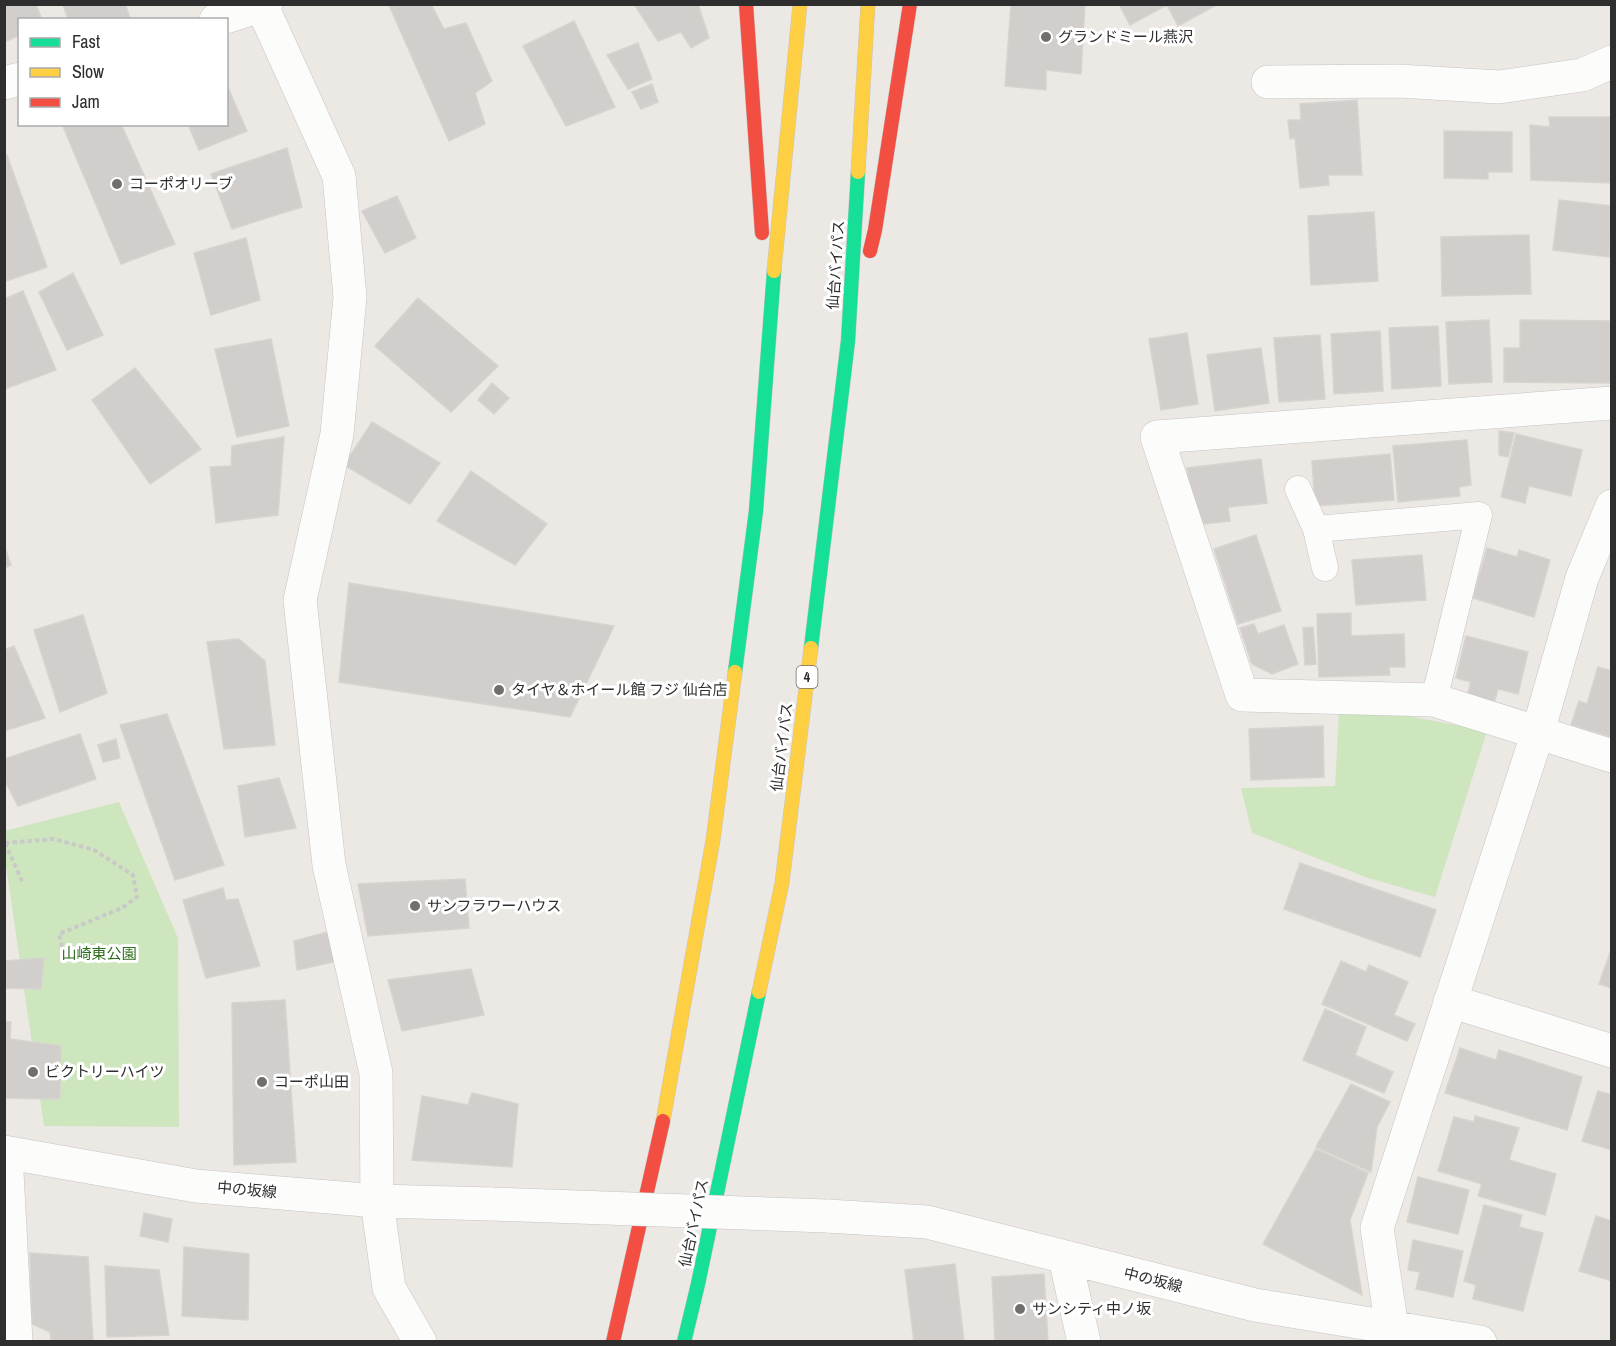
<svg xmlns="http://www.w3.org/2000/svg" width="1616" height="1346" font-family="'Archivo Narrow','Noto Sans JP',sans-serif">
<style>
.green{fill:#cee6be}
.building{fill:#d1cecb;stroke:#d7d4d0;stroke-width:1.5}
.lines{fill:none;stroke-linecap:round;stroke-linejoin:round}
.lane-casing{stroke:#c5c4c5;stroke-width:27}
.street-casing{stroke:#c5c4c5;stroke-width:34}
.fast-casing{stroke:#c6c5c4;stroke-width:15}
.slow-casing{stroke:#c6c5c4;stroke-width:15}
.jam-casing{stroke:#c6c5c4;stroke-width:15}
.path{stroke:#c9c9c8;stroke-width:4;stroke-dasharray:4.5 3;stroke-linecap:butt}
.lane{stroke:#fcfcfb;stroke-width:26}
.street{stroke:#fcfcfb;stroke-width:33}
.fast{stroke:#16e098;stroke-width:14}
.slow{stroke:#ffcf43;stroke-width:14}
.jam{stroke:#f24e42;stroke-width:14}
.street-bridge-casing{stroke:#c5c4c5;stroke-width:34;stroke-linecap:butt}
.street-bridge{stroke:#fcfcfb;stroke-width:33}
.poi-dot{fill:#706f6e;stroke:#fff;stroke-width:2}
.labels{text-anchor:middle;stroke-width:6;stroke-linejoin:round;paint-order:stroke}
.shield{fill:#fff;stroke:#6d6d6d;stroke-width:1.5}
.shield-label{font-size:14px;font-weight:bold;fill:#2e2e2e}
.poi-label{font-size:15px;fill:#2e2e2e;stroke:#fff;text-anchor:start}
.street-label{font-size:15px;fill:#2e2e2e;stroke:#fff}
.park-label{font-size:15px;fill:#2c6e1b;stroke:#fff}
</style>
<rect width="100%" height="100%" fill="#ece8e4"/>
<!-- green -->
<path class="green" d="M1339,712L1408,716L1487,731L1435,897L1368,878L1252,833L1241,788L1335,786Z
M119,802L178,938L179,1127L44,1126L5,859L4,831Z"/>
<!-- building -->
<path class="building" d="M4,4H36L42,20H20V35L4,42Z
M63,4H125L130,18L125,20H68Z
M431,4L444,29L466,23L492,81L475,93L485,124L449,141L389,5Z
M634,4H698L709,38L691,48L681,32L658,41Z
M1011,4H1085L1081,74L1046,70V90L1005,86Z
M1119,4H1218L1178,26L1167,5L1130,25Z
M574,21L615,107L566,126L523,46Z
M638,43L652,79L628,89L607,55Z
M226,83L247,131L199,150L188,124H226Z
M652,84L658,102L641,109L632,92Z
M1357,100L1362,175H1328L1329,185L1300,188L1295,138L1290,139L1288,120H1301L1300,104Z
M1549,117H1612V183L1531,180L1530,125L1550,127Z
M62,124H121L175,244L121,264Z
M1444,131L1512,132V172H1488V179L1444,178Z
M287,148L302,207L232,229L211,174Z
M7,155L47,267L4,282V156Z
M397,196L416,238L385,253L362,211Z
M1559,200L1612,206L1609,257L1553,250Z
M1374,212L1378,281L1311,285L1308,216Z
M1529,235L1531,294L1442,296L1441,237Z
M246,238L260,300L211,315L194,253Z
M73,273L103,335L67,350L39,292Z
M23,291L56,370L5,389L4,299Z
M418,298L498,366L451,412L375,346Z
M1489,320L1492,382L1449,384L1446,322Z
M1520,320L1612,321V383L1504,382V348H1520Z
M1438,326L1441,386L1392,389L1389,328Z
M1380,331L1383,391L1334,394L1331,334Z
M1187,333L1198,404L1161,410L1149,339Z
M1320,335L1325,399L1279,402L1274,338Z
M271,339L289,426L237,437L215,349Z
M1261,348L1269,403L1215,411L1207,355Z
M135,368L201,449L150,484L92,400Z
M492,383L509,398L494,414L478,400Z
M372,422L440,463L410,504L344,465Z
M1499,431L1514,433L1508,457L1499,455Z
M1516,434L1582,450L1571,496L1529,486L1525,503L1501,497Z
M284,437L278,515L216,523L210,467L231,466L232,446Z
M1467,440L1471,485L1459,487L1460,496L1398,502L1393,446Z
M1390,454L1394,500L1315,506L1312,461Z
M1261,459L1267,503L1228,507L1230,521L1194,525L1187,468Z
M471,471L547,524L515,565L437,521Z
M1256,535L1281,611L1238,624L1214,549Z
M4,545L11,565L4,568Z
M1487,548L1517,557L1519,550L1550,560L1534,617L1473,598Z
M1422,555L1426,600L1356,605L1352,560Z
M349,583L614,626L570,717L339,682Z
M1351,613V636L1404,634L1405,667H1389L1390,675L1319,677L1317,614Z
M83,615L107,693L60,712L34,630Z
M1254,624L1258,634L1284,625L1298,664L1272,674L1252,664L1240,628Z
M1313,627L1316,664L1305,665L1303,628Z
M1466,636L1528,652L1518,694L1498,689L1494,703L1467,696L1471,682L1456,678Z
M239,639L265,661L275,745L224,749L207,642Z
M14,646L45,718L4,731V650Z
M1598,667L1612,671V737L1571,725L1579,701L1587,704Z
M167,714L224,865L175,880L120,725Z
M1323,726L1324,777L1251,780L1249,729Z
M80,734L96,779L18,806L4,779V759Z
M116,739L120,758L103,762L98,745Z
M279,778L296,828L245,837L238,786Z
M1300,863L1436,910L1420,957L1284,909Z
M465,879L469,928L368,936L358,884Z
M223,888L226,900L238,899L260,966L206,978L183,900Z
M331,931L333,962L297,970L294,941Z
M1612,947V988L1599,984Z
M44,958L41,989L4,988V961Z
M1341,961L1366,972L1369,965L1408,982L1394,1015L1415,1024L1407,1041L1322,1004Z
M471,969L484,1015L402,1031L388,980Z
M285,1000L296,1162L234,1165L232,1003Z
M1325,1009L1366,1027L1355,1055L1393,1072L1384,1093L1303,1060Z
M4,1021L11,1022L10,1039L61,1046L60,1099L4,1098Z
M1460,1048L1496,1060L1499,1050L1582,1077L1567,1130L1445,1093Z
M1351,1084L1390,1102L1377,1127L1371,1172L1316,1147Z
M1598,1091L1612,1095V1150L1582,1141Z
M472,1093L518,1104L512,1167L412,1160L422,1096L468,1105Z
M1475,1116L1519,1128L1509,1160L1556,1174L1545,1215L1478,1196L1482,1184L1438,1171L1454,1117L1474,1122Z
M1316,1149L1368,1173L1350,1220L1362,1295L1263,1244Z
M1418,1177L1469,1190L1458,1234L1407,1222Z
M1484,1205L1522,1215L1519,1227L1543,1233L1523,1311L1473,1299L1476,1285L1464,1281Z
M144,1213L172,1219L168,1242L140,1236Z
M1596,1216L1612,1221V1281L1579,1271Z
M1413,1240L1463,1251L1453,1297L1416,1289L1420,1272L1408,1270Z
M184,1247L249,1254L248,1320L182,1316Z
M30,1253L88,1257L93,1342H51L50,1332L32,1324Z
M955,1264L964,1342H914L905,1270Z
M105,1266L159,1270L169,1335L107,1337Z
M1044,1274L1048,1342H995L992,1277Z"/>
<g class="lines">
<defs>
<path id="lane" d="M1298,489L1316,529L1325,568
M1316,529L1479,515L1434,700"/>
<path id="street" d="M261,4L339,176L350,297L337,434L300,600L329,865L376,1073L377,1201L389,1288L420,1342
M216,20L266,4
M1268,82L1399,81L1499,87L1582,75L1612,62
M4,83L20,79
M1612,403L1157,437L1242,695L1434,700L1612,756
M1450,1001L1612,1051
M4,1152L196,1186L377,1201L492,1204
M6,1153L16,1342
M827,1216L927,1222L1255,1305L1480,1342
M1065,1258L1084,1342
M1392,1328L1377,1228L1538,732L1582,578L1612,506"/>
<path id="fast" d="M811,648L848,341L858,172
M735,672L756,511L774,271
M684,1342L698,1284L759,992"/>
<path id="slow" d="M858,172L868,4
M774,271L800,4
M759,992L782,883L811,648
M663,1121L713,840L735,672"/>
<path id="jam" d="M746,4L762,233
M870,251L875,230L910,4
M613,1342L663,1121"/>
</defs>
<!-- lane casing -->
<use href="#lane" class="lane-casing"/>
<!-- street casing -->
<use href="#street" class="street-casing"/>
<!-- fast casing -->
<use href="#fast" class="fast-casing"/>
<!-- slow casing -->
<use href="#slow" class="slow-casing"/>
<!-- jam casing -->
<use href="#jam" class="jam-casing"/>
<!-- path -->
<path class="path" d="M5,843L54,839L94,850L133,875L137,897L122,908L59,934L62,947
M5,843L22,881"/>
<!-- lane -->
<use href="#lane" class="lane"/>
<!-- street -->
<use href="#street" class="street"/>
<!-- fast -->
<use href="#fast" class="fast"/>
<!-- slow -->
<use href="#slow" class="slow"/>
<!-- jam -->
<use href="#jam" class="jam"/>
<defs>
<path id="street-bridge" d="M492,1204L827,1216"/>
</defs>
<!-- street-bridge casing -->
<use href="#street-bridge" class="street-bridge-casing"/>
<!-- street-bridge -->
<use href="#street-bridge" class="street-bridge"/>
</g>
<!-- markers -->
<g class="poi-dot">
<circle cx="1046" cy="37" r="6"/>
<circle cx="117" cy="184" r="6"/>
<circle cx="499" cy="690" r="6"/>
<circle cx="415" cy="906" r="6"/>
<circle cx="33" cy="1072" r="6"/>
<circle cx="262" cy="1082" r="6"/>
<circle cx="1020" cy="1309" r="6"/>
</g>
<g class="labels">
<!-- shield labels -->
<rect class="shield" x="796.5" y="666" width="21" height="22" rx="4.5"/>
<g class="shield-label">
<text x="807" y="682">4</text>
</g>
<!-- poi labels -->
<g class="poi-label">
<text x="1058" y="42">グランドミール燕沢</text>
<text x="129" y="189">コーポオリーブ</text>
<text x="511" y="695">タイヤ＆ホイール館 フジ 仙台店</text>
<text x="427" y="911">サンフラワーハウス</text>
<text x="45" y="1077">ビクトリーハイツ</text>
<text x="274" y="1087">コーポ山田</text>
<text x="1032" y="1314">サンシティ中ノ坂</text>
</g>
<!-- street labels -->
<g class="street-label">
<text transform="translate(836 265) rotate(-86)" y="5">仙台バイパス</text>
<text transform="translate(782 747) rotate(-83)" y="5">仙台バイパス</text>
<text transform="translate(247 1190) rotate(5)" y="5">中の坂線</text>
<text transform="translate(694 1223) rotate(-78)" y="5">仙台バイパス</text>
<text transform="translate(1153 1280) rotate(14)" y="5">中の坂線</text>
</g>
<!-- park labels -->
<g class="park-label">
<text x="99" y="959">山崎東公園</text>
</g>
</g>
<!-- border -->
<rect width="1616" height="1346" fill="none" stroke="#2e2e2e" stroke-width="12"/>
<!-- legend -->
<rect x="18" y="18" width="210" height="108" fill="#ffffff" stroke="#ababab" stroke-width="1.5"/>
<rect x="30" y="38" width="30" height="9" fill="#16e098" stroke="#ababab" stroke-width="1.5"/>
<text x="72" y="48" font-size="18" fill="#2e2e2e">Fast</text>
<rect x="30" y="68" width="30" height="9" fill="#ffcf43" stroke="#ababab" stroke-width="1.5"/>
<text x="72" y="78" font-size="18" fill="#2e2e2e">Slow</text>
<rect x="30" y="98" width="30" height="9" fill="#f24e42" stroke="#ababab" stroke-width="1.5"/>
<text x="72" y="108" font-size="18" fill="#2e2e2e">Jam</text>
</svg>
